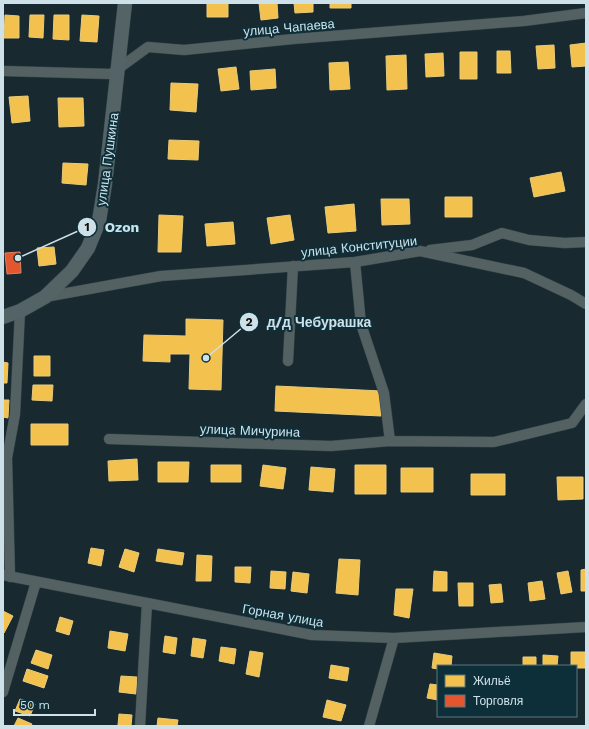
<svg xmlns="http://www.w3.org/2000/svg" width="589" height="729" font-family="'Work Sans',sans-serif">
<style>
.homes{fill:#f2c14e;stroke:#e8cb7c}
.shops{fill:#e4572e;stroke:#de8066}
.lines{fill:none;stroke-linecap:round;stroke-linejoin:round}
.street-casing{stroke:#37464b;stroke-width:11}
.secondary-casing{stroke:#37464b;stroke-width:15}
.street{stroke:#546163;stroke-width:10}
.secondary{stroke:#546466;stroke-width:14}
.labels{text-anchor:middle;stroke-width:4;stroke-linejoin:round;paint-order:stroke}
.street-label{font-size:13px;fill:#cfe1e8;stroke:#0d2f3a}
.leader{fill:none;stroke:#cfe1e8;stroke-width:1.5}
.callout-dot{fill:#cfe1e8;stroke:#0d2f3a;stroke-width:1.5}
.mark-label{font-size:12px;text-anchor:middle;font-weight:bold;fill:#111}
.callout-label{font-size:14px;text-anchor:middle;font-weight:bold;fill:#cfe1e8;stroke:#0d2f3a;stroke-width:4;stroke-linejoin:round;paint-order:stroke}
</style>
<rect width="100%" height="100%" fill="#182a30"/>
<!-- homes -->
<path class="homes" d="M207,3H228V17H207Z
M259,3H277L278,18L261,20Z
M294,3H313V12L295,13Z
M330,3H351V8H330Z
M5,15L19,16V38H4Z
M30,15H44L43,38L29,37Z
M54,15H69V40L53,39Z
M82,15L99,16L97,42L80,41Z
M586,43V66L572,67L570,45Z
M554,45L555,68L538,69L536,46Z
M497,51H510L511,73H497Z
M460,52H477V79H460Z
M443,53L444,76L426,77L425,54Z
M406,55L407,89L387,90L386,56Z
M348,62L350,89L330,90L329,63Z
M236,67L239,89L221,91L218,69Z
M275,69L276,88L251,90L250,71Z
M171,83L198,84L196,112L170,110Z
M28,96L30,121L12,123L9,97Z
M58,98H83L84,126L59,127Z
M169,140L199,141L198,160L168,159Z
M63,163L88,164L86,185L62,183Z
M561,172L565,191L534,197L530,178Z
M445,197H472V217H445Z
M381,199H409L410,224L382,225Z
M354,204L356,231L328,233L325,207Z
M159,215L183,216L181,252H158Z
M290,215L294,240L271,244L267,218Z
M233,222L235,244L207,246L205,224Z
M54,247L56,264L39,266L37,248Z
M186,319L223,320L221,390L189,389L190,354H170V362L143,361L144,335L186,336Z
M34,356H50V376H34Z
M3,362L8,363L7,383H3Z
M33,385H53L52,401L32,400Z
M276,386L382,391L381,416L275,411Z
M3,400H9L8,418L3,417Z
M31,424H68V445H31Z
M137,459L138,480L109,481L108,461Z
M158,462H189L188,482H158Z
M211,465H241V482H211Z
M263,465L286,468L283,489L260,486Z
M355,465H386V494H355Z
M311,467L335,469L333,492L309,490Z
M401,468H433V492H401Z
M471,474H505V495H471Z
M557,477H583V499L558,500Z
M91,548L104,550L101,566L88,563Z
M125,549L139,553L134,572L119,567Z
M158,549L184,553L182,565L156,561Z
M197,555L212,556L211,581H196Z
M339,559L360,560L358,595L336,593Z
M235,567H251L250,583L235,582Z
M586,569V591H581V570Z
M271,571L286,572L285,589L270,588Z
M434,571L447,572V591H433Z
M568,571L572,592L561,594L557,573Z
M293,572L309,574L307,593L291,591Z
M542,581L545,599L530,601L528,583Z
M458,583H473V606H459Z
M501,584L503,602L491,603L489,585Z
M396,589H413L409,618L394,615Z
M3,611L13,616L4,633L3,632Z
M60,617L73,621L69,635L56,631Z
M110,631L128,634L125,651L108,648Z
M165,636L177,638L175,654L163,652Z
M193,638L206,640L203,658L191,656Z
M221,647L236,649L234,664L219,661Z
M36,650L52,655L48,669L31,663Z
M250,651L263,653L259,677L246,674Z
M571,652H585V668H576V666H571Z
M434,653L452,656L451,666H438V669L432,668Z
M543,655L558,656L557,666H543Z
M523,657H536V666H523Z
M331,665L349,668L347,681L329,678Z
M27,669L48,676L44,688L23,681Z
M121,676L137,677L136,694L119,692Z
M430,684L438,685V700L427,698Z
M20,699L35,704L30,716L15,711Z
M327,700L346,705L341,721L323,717Z
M119,714L132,715L131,726L118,725Z
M18,718L32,724L31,726H14Z
M158,718L178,720L177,726H157Z"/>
<!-- shops -->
<path class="shops" d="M20,252L21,273L7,274L5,253Z"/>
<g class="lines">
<defs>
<path id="street" d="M3,71L111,74L148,47L184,50L293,39L524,21L586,13
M430,250L472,245L502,233L529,240L565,243L586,242
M45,297L161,276L355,262L420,251L524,273L571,295L586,304
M288,361L293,266
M109,439L331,446L390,441L384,393L361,324L355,262
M390,441L494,442L572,423L586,404
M3,575L312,635L394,638L586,627
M10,577L7,458L15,414L20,311
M3,692L36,582
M140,726L147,603
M369,726L394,638"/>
<path id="secondary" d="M3,317L20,311L45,297L72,271L88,248L99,221L105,184L125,3"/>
</defs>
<!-- street casing -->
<use href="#street" class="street-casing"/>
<!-- secondary casing -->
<use href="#secondary" class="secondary-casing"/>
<!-- street -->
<use href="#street" class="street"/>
<!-- secondary -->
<use href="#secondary" class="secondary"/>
</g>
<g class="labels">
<!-- street labels -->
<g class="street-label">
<text transform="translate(289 27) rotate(-5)" y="5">улица Чапаева</text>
<text transform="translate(107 159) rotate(-82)" y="5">улица Пушкина</text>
<text transform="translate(359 246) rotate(-6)" y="5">улица Конституции</text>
<text transform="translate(250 430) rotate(2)" y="5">улица Мичурина</text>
<text transform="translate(283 615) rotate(10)" y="5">Горная улица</text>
</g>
</g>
<!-- callouts -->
<path class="leader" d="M18 258L87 227M206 358L249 322"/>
<g class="callout-dot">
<circle cx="18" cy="258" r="4"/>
<circle cx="206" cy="358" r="4"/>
<circle cx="87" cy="227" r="10"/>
<circle cx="249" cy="322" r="10"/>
</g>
<g class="mark-label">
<text x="87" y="231">1</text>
<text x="249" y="326">2</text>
</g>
<g class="callout-label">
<text x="122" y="232">Ozon</text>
<text x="319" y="327">д/д Чебурашка</text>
</g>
<!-- border -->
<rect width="589" height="729" fill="none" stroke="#cfe1e8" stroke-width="8"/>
<!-- legend -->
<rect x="437" y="665" width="140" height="52" fill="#0d2f3a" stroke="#5b7680"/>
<rect x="445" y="675" width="20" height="12" fill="#f2c14e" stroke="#5b7680"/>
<text x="473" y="685" font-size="12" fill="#cfe1e8">Жильё</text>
<rect x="445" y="695" width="20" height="12" fill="#e4572e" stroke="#5b7680"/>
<text x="473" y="705" font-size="12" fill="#cfe1e8">Торговля</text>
<!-- scale -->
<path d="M14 709v6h81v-6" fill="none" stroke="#cfe1e8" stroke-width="2"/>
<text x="20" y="709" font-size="12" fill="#cfe1e8" stroke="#0d2f3a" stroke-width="3" paint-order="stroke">50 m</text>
</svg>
